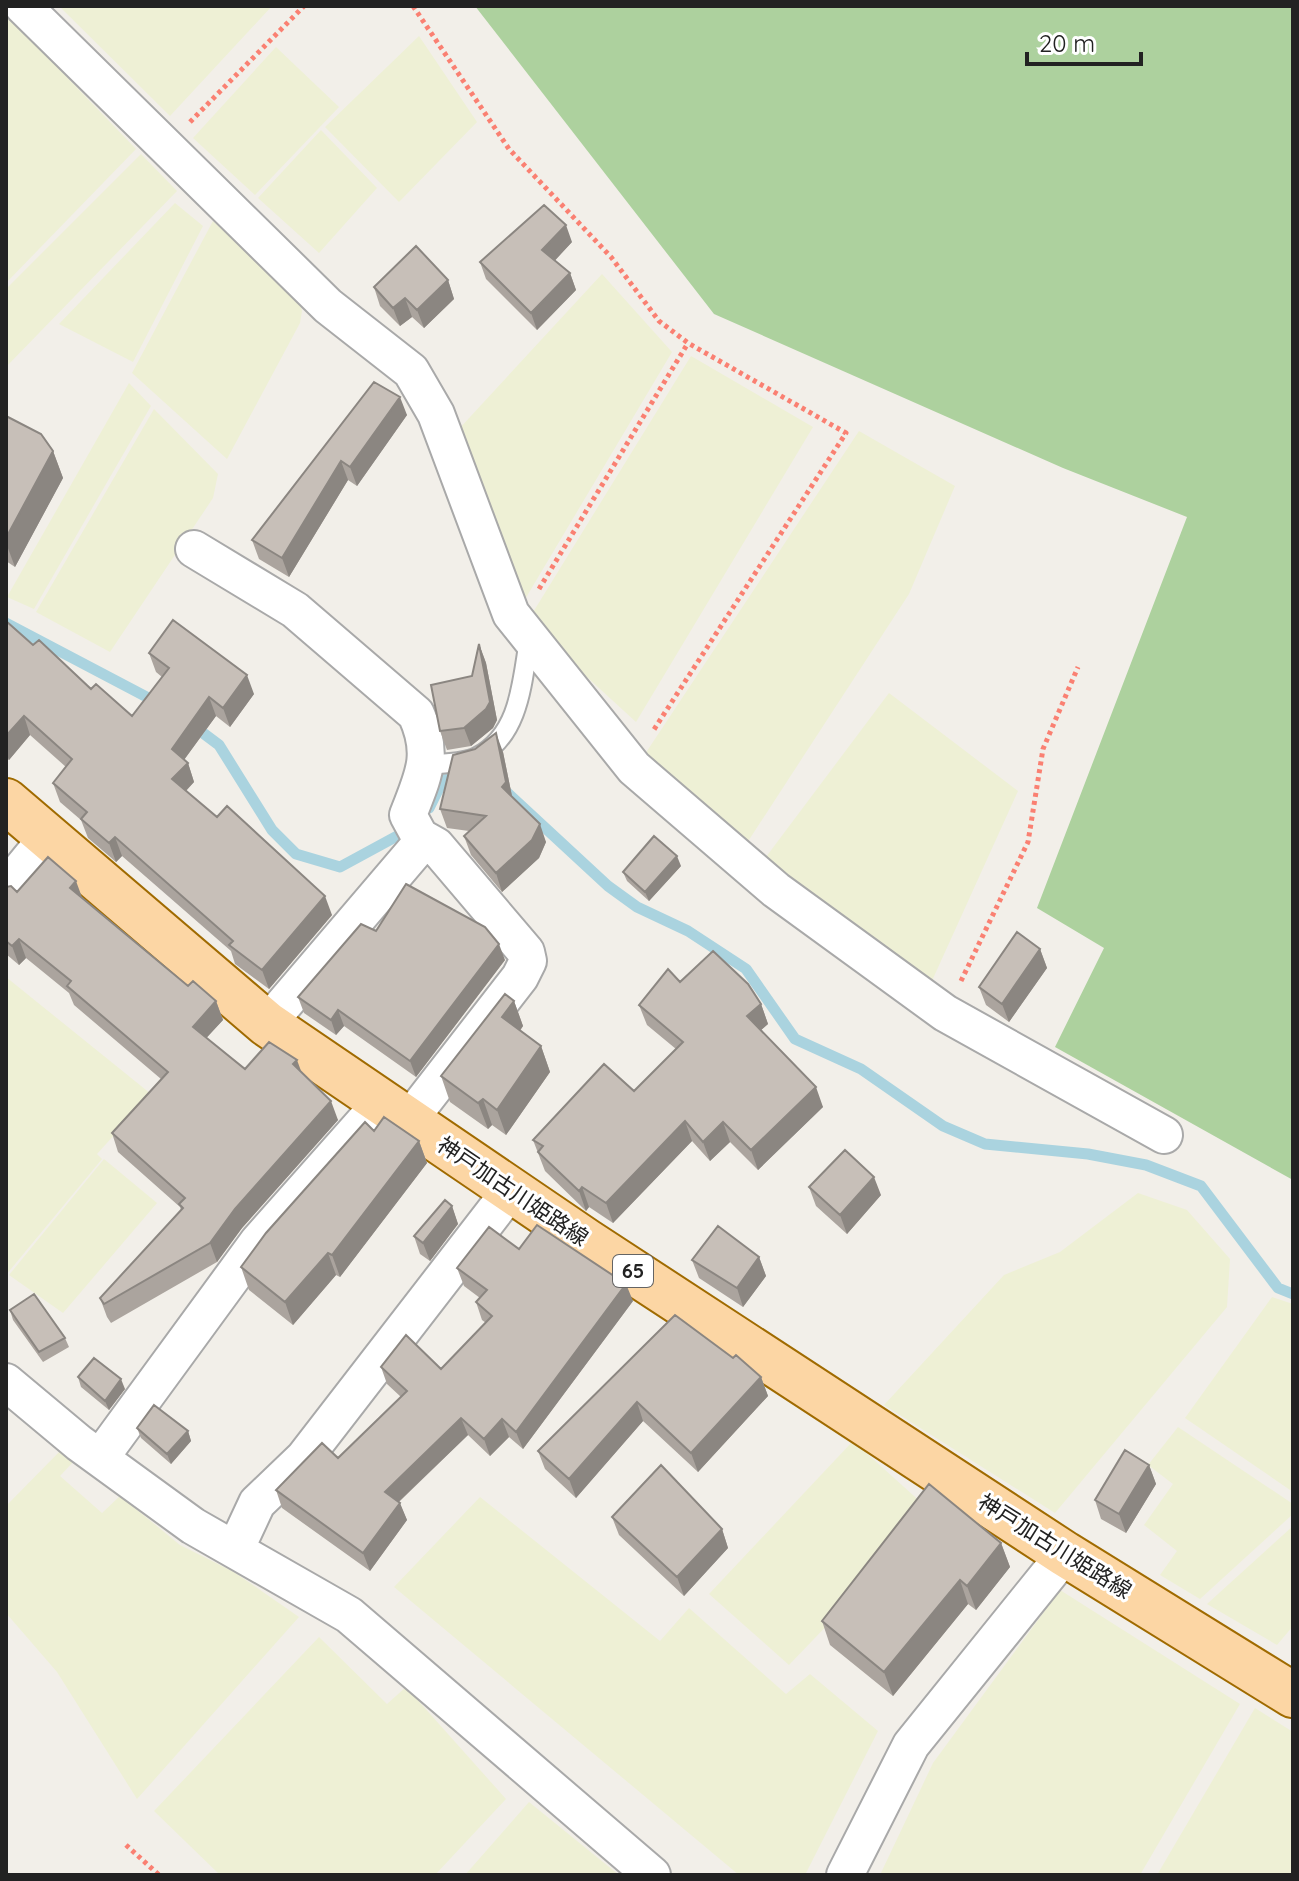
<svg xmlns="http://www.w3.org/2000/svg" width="1299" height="1881" font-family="Quicksand,'Noto Sans JP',sans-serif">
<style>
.farmland{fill:#eef0d5}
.forest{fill:#add19e}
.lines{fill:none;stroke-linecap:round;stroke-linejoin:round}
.stream{stroke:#aad3df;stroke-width:11}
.lane-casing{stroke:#a9a9a9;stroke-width:22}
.street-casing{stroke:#a9a9a9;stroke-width:40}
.primary-casing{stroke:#a06b00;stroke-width:48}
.path{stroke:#fa8072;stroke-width:5;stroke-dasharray:4 4;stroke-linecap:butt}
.lane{stroke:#fff;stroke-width:18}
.street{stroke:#fff;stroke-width:36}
.primary{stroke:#fcd6a4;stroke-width:44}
.wall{fill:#aba49e}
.shaded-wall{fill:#8b8681}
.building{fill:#c7bfb8;stroke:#8b8681;stroke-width:2}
.labels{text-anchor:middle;stroke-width:6;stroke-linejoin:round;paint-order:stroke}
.shield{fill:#fff;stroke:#646464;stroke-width:2}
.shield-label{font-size:20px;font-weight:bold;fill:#222}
.street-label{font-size:22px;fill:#222;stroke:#fff}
</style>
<rect width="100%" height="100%" fill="#f2efe9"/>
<!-- farmland -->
<path class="farmland" d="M59,6H272L170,116Z
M6,14L136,149L6,283Z
M419,36L477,122L399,202L325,127Z
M276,47L339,107L255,195L193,138Z
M321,130L377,188L319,253L258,198Z
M141,154L177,191L6,367V289Z
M175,203L203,226L133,362L59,324Z
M213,221L299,300L302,311L300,323L227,459L132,373Z
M602,274L672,352L521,606L458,430Z
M691,356L813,427L636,722L527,622Z
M129,383L151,406L34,609L7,597Z
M154,409L218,474L213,498L110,652L36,612Z
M859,431L955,486L909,594L745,846L643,757Z
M889,693L1018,791L931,983L763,861Z
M6,977L151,1094L97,1154L102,1159L6,1275Z
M104,1159L157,1203L63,1313L9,1275Z
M1138,1193L1187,1210L1230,1259L1227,1307L1055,1513L884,1405L1004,1275L1060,1252Z
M1272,1297L1293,1304V1492L1185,1418Z
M1178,1427L1293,1504V1514L1200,1599L1160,1575L1177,1551L1144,1525L1173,1484L1148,1465Z
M853,1441L934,1514L789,1665L709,1594Z
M63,1448L75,1460L60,1476L102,1513L120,1496L180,1545L234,1572L299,1617L137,1799L57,1672L6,1613V1506Z
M480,1497L660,1641L689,1608L786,1694L810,1674L878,1731L805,1875H739L394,1587Z
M1293,1526V1626L1277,1645L1207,1604Z
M1060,1590L1240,1704L1140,1875H880L933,1763Z
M319,1637L387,1704L406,1687L506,1799L435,1875H220L154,1811Z
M1255,1708L1293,1732V1875H1157Z
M529,1802L619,1875H465Z"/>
<!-- forest -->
<path class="forest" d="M475,6H1293V1180L1055,1047L1104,948L1037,908L1187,517L1063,468L714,314Z"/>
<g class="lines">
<!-- stream -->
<path class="stream" d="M6,623L160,704
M191,724L219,745L272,830L296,854L340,867L410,829
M502,788L608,886L637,907L688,931L746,969L795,1039L861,1069L943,1126L985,1144L1088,1154L1146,1165L1201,1186L1278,1288L1293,1294
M429,808L443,780L462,778"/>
<defs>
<path id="lane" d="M427,765C442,763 464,764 477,757C520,735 522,682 529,640"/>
<path id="street" d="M23,6L328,306L411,371L436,414L511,614L634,768L776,890L945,1013L1164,1135
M194,549L295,610L416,714C435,755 423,776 408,815L420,837L436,846L526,952L528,961L520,977L409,1120
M6,888L47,838
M267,1024L424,840
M6,1382L79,1443L193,1526L349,1615L652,1875
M100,1458L258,1242L382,1102
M236,1548L257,1503L304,1458L511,1190
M845,1875L911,1745L1065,1554"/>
<path id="primary" d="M6,801L267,1024L586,1241L1065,1554L1293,1695"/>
</defs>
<!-- lane casing -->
<use href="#lane" class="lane-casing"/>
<!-- street casing -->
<use href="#street" class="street-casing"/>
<!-- primary casing -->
<use href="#primary" class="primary-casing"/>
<!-- path -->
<path class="path" d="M413,6L509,149L611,257L659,321L688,343L846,433L653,731
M190,122L304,6
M539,589L688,343
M961,981L1028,842L1043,749L1078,667
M126,1845L159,1875"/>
<!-- lane -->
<use href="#lane" class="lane"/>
<!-- street -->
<use href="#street" class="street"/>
<!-- primary -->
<use href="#primary" class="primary"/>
</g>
<!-- wall -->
<path class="wall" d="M572,242L555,260L570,273L576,290L537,330L486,279L480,262Z
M448,280L454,299L424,328L412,317L400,326L380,306L374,287Z
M374,382L407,415L357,486L348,480L289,577L259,559L252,540Z
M6,416L53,451L63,478L15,567L6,561Z
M6,621L33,645L91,689L132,716L162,677L156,672L149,653L254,694L230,727L216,716L184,760L188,763L194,782L186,791L332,915L269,989L235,964L231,951L122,856L116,862L88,838L81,820L60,802L53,783L66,767L30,735L9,760L6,758Z
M479,644L486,663L497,720L493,728L471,746L447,750L440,731L472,676Z
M503,752L512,796L546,842L539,858L502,892L471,855L464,836L469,831L447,828L440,809Z
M681,866L649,901L627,881L623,872Z
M6,887L17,892L83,899L188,986L216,1001L223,1020L206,1038L245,1069L301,1072L338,1120L242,1228L217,1262L111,1323L107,1317L100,1298L181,1210L180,1207L118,1152L112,1133L161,1079L74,1005L69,993L26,958L19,965L6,954Z
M376,931L505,960L416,1077L344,1026L336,1035L304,1013L298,997Z
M1040,949L1047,968L1009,1022L986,1005L979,987Z
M680,982L761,1004L768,1024L761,1030L823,1107L758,1170L730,1142L710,1161L692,1141L613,1223L589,1207L586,1211L545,1171L533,1140L634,1091L676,1049L647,1025L639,1005Z
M514,1001L523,1026L520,1031L541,1046L550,1072L506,1135L492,1125L488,1129L450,1102L441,1076Z
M374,1131L419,1141L427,1163L340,1277L336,1275L293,1325L249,1290L241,1267Z
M809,1187L881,1195L847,1234L816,1206Z
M452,1206L458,1224L430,1261L420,1254L414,1236Z
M519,1249L633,1301L523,1449L509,1437L490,1456L468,1435L399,1502L407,1520L370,1571L282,1508L276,1490L338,1458L401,1397L387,1384L381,1367L441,1369L486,1323L482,1320L476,1302L480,1298L464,1286L457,1268Z
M759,1257L766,1276L743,1307L699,1278L692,1260Z
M10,1310L65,1338L69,1347L43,1362L13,1320Z
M733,1358L761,1377L768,1396L698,1472L643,1421L576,1498L545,1469L538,1451Z
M78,1377L125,1389L109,1410L81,1387Z
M137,1428L188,1431L191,1441L171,1464L141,1438Z
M1149,1465L1156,1484L1126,1533L1101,1519L1095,1500Z
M612,1517L722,1529L728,1548L684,1596L619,1535Z
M1001,1543L1010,1567L976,1610L968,1604L893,1696L830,1645L822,1621Z"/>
<!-- shaded-wall -->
<path class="shaded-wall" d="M566,225L572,242L549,267L542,250Z
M570,273L576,290L537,330L531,313Z
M448,280L454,299L424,328L417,310Z
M405,298L412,317L400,326L393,308Z
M400,397L407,415L357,486L350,467Z
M53,451L63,478L15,567L6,543V538Z
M341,461L348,480L289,577L282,558Z
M479,644L486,663L497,720L493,728L471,746L464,728Z
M247,675L254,694L230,727L223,708Z
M209,697L216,716L178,768L172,749Z
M24,716L30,735L9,760L6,753V736Z
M496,733L503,752L513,801L502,787Z
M188,763L194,782L179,798L172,779Z
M540,824L546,842L539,858L502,892L496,873Z
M115,837L122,856L116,862L109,843Z
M677,856L681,866L649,901L645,892Z
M76,881L83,900L70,888Z
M325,896L332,915L269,989L262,970Z
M19,939L26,958L19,965L12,946Z
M499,944L505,960L416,1077L410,1061Z
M1040,949L1047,968L1009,1022L1002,1004Z
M216,1001L223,1020L199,1046L193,1027Z
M514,1001L523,1026L511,1042L502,1017Z
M761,1004L768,1024L754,1036L747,1016Z
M338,1010L344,1026L336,1035L331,1020Z
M541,1046L550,1072L506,1135L497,1110Z
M297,1060L304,1079L293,1064Z
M816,1087L823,1107L758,1170L751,1150Z
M483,1099L492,1125L488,1129L478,1103Z
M331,1101L338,1120L242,1228L217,1262L210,1243L235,1209Z
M685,1121L692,1141L613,1223L606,1203Z
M723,1122L730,1142L710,1161L703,1142Z
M419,1141L427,1163L340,1277L332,1255Z
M874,1177L881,1195L847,1234L840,1215Z
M582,1187L589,1207L586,1211L579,1191Z
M452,1206L458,1224L430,1261L423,1243Z
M328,1253L336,1275L293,1325L285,1302Z
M759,1257L766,1276L743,1307L737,1288Z
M626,1284L633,1301L523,1449L516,1432Z
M761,1377L768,1396L698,1472L691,1453Z
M121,1379L125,1389L109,1410L105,1401Z
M637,1402L643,1421L576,1498L569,1479Z
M461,1418L468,1435L391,1509L385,1492Z
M502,1419L509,1437L490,1456L484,1439Z
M188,1431L191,1441L171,1464L167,1454Z
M1149,1465L1156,1484L1126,1533L1119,1514Z
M400,1503L407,1520L370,1571L363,1553Z
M722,1529L728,1548L684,1596L677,1577Z
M1001,1543L1010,1567L976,1610L967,1586Z
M960,1580L968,1604L893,1696L884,1672Z"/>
<!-- building -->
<path class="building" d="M544,205L566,225L542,250L570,273L531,313L480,262Z
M416,246L448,280L417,310L405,298L393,308L374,287Z
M374,382L400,397L350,467L341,461L282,558L252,540Z
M6,416L41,434L53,451L6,538Z
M173,620L247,675L223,708L209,697L172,749L188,763L172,779L217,817L227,806L325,896L262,970L229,945L233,941L115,837L109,843L81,819L87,812L53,783L72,759L24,716L6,736V621L33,645L39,640L91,689L96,684L132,716L169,668L149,653Z
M479,644L490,702L486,709L464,728L440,731L431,685L472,676Z
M496,733L506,782L502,787L540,824L532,840L496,873L464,836L486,816L440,809L453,755L475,749Z
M654,836L677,856L645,892L623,872Z
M48,857L76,881L70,888L188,986L193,981L216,1001L193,1027L245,1069L269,1042L297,1060L293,1064L331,1101L235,1209L210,1243L104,1304L100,1298L183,1208L179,1204L185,1198L112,1133L168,1072L67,986L71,981L19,939L12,946L6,941V887L11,886L17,892Z
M406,884L485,927L499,944L410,1061L338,1010L331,1020L298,997L361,924L376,931Z
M1017,932L1040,949L1002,1004L979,987Z
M713,951L748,984L761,1004L747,1016L816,1087L751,1150L723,1122L703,1142L685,1121L606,1203L582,1187L579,1191L538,1152L543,1146L533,1140L604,1064L634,1091L683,1042L639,1005L668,969L680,982Z
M505,994L514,1001L502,1017L541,1046L497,1110L483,1099L478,1103L441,1076Z
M384,1117L419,1141L332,1255L328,1253L285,1302L241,1267L266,1233L365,1122L374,1131Z
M845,1150L874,1177L840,1215L809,1187Z
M445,1200L452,1206L423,1243L414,1236Z
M537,1225L626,1284L516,1432L502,1419L484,1439L461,1418L385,1492L400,1503L363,1553L276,1490L322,1443L338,1458L407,1391L381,1367L406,1335L441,1369L492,1316L476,1302L487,1290L457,1268L489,1227L519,1249Z
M718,1226L759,1257L737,1288L692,1260Z
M34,1294L65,1338L39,1352L10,1310Z
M675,1315L733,1358L736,1355L761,1377L691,1453L637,1402L569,1479L538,1451Z
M94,1358L121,1379L105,1401L78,1377Z
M154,1405L188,1431L167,1454L137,1428Z
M1125,1450L1149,1465L1119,1514L1095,1500Z
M661,1465L722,1529L677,1577L612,1517Z
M929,1484L1001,1543L967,1586L960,1580L884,1672L822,1621Z"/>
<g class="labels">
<!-- shield labels -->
<rect class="shield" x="613" y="1255" width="40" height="32" rx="6"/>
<g class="shield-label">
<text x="633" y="1278">65</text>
</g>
<!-- street labels -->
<g class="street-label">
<text transform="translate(513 1191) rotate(34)" y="8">神戸加古川姫路線</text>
<text transform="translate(1055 1546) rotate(32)" y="8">神戸加古川姫路線</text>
</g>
</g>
<!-- border -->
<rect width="1299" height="1881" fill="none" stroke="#222222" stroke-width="16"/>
<!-- scale -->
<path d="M1027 52v12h114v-12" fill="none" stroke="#222222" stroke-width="4"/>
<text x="1039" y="52" font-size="24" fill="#222222" stroke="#ffffff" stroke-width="6" paint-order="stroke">20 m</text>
</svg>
